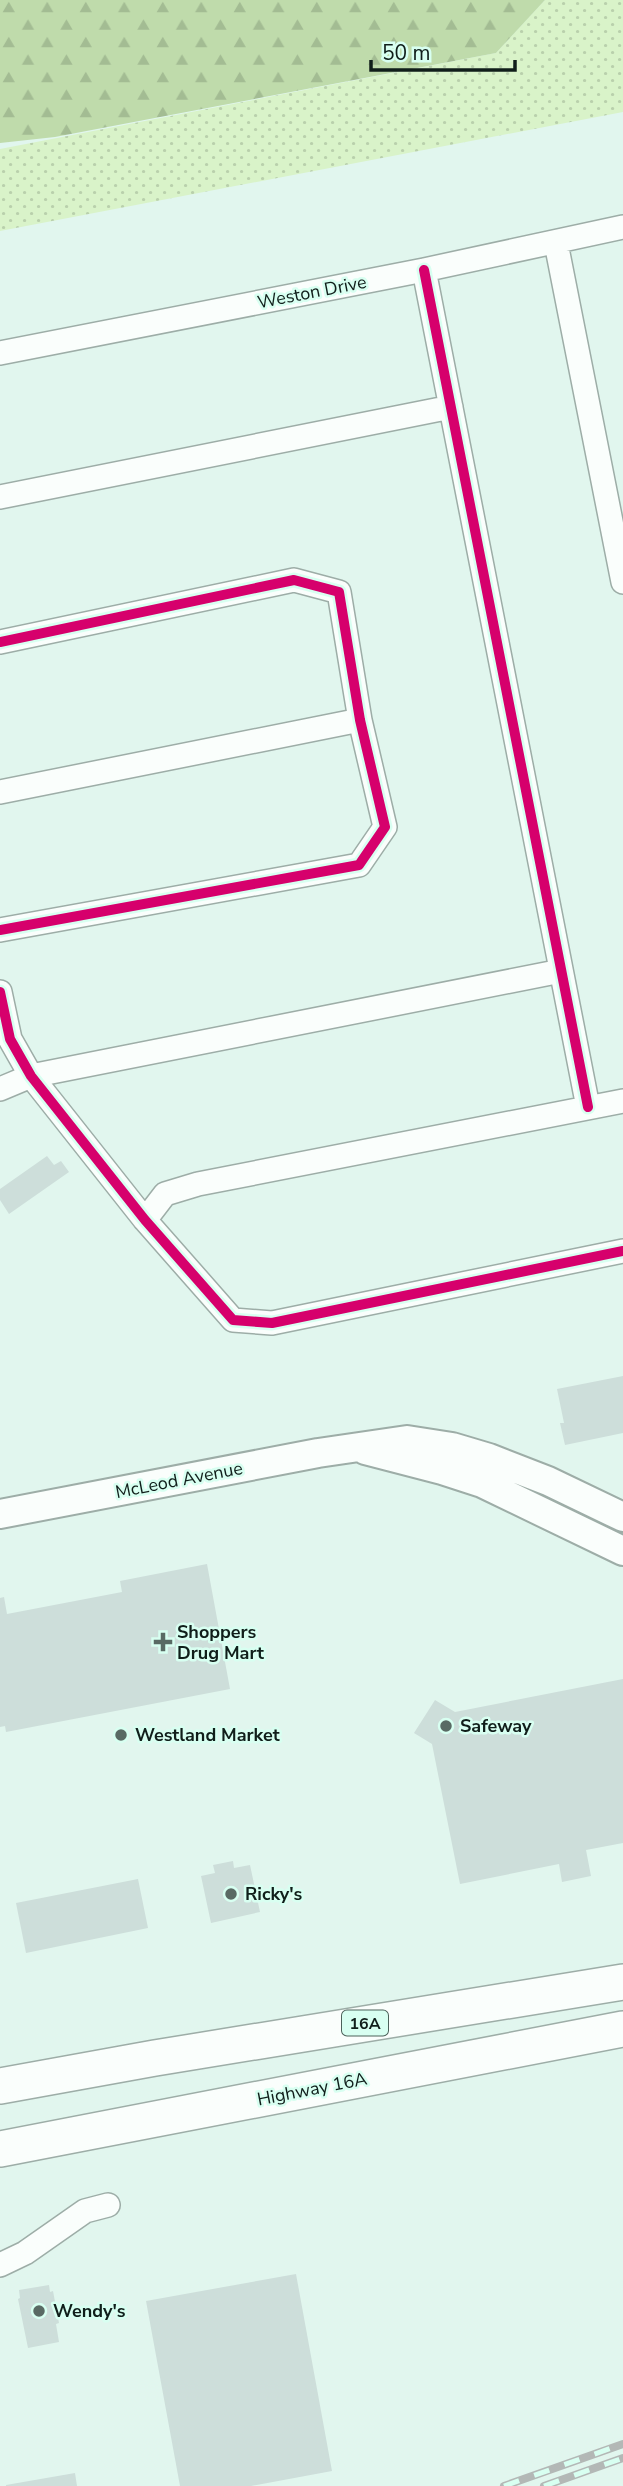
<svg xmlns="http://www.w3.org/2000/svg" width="623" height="2486" font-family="'Nunito Sans',sans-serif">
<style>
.green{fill:url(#green-dots)}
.forest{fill:url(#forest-firs)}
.building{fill:#cddeda}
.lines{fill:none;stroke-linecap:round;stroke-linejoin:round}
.minor-casing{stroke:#9dada7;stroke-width:26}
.tertiary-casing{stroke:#9dada7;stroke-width:32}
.primary-casing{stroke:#9dada7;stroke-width:38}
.minor{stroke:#fafefc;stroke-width:23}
.tertiary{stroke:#fafefc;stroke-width:28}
.primary{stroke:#fafefc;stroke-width:35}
.rail-casing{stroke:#b3b8b6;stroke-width:8}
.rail{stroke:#d8fff1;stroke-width:5;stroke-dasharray:16;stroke-linecap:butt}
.cycleway-casing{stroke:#d8fff1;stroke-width:15}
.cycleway{stroke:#d6006c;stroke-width:10}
.poi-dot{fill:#596a64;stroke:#d8fff1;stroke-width:2.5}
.labels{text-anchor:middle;stroke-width:5;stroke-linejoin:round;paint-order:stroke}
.shield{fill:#d8fff1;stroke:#4c625a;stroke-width:2}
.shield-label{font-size:16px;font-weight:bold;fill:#101e1a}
.street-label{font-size:18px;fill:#101e1a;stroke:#d8fff1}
.poi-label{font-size:18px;font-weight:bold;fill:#101e1a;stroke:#d8fff1;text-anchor:start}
</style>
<defs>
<pattern id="green-dots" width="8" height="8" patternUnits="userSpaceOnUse" patternTransform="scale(1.75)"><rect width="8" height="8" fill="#d9f3c9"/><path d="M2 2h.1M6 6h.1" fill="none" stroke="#b9d0ac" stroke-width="1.8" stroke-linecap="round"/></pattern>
<pattern id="forest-firs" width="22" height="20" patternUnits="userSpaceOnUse" patternTransform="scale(1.75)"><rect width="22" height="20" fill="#bfdbab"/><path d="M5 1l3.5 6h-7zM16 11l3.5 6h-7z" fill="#a3bc93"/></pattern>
</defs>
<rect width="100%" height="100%" fill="#e1f6ee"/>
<!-- green -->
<path class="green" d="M545,0H623V112L0,231V149L496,53Z"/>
<!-- forest -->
<path class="forest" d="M0,0H545L496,53L55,137L0,143Z"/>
<!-- building -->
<path class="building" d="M47,1156L54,1165L61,1161L69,1172L9,1214L0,1200V1189Z
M623,1376V1433L565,1445L560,1423H564L557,1389Z
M207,1564L230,1689L6,1732L5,1726L0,1727V1598L4,1597L7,1614L122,1592L120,1581Z
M623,1679V1843L586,1850L591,1876L562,1882L559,1864L460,1884L432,1744L414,1733L435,1700L455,1712Z
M233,1861L234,1868L250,1865L260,1912L211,1923L201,1876L215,1873L213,1865Z
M138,1879L148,1928L26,1953L16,1903Z
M296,2274L332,2471L251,2486H180L146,2301Z
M49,2285L50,2292L53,2291L59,2323L56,2324L59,2342L28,2348L18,2299L20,2298L19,2290Z
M75,2473L77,2486H6V2485Z"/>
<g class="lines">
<defs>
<path id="minor" d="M556,243L623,582
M424,270L588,1107
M0,353L424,270L623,227
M0,497L451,407
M0,642L294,580L339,592L360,720L385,827L359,865L0,930
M0,792L360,720
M0,992L10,1039L31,1076L145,1220L233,1320L272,1323L623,1251
M0,1089L31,1076L561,971
M145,1220L165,1194L198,1184L623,1101
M0,2265L25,2253L85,2211L108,2205"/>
<path id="tertiary" d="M365,1450L442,1470L482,1483L623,1551
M0,1514L318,1453L407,1440L452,1447L489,1458L548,1481L623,1517"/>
<path id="primary" d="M0,2086L155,2058L623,1982
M0,2149L623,2029"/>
</defs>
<!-- minor casing -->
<use href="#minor" class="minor-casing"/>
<!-- tertiary casing -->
<use href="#tertiary" class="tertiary-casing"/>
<!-- primary casing -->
<use href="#primary" class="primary-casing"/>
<!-- minor -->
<use href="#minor" class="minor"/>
<!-- tertiary -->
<use href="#tertiary" class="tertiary"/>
<!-- primary -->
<use href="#primary" class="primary"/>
<defs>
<path id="rail" d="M504,2486L623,2444
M544,2486L623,2458"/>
</defs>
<!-- rail casing -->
<use href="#rail" class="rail-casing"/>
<!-- rail -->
<use href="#rail" class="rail"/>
<defs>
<path id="cycleway" d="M424,270L588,1107
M0,642L294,580L339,592L360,720L385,827L359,865L0,930
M0,992L10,1039L31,1076L145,1220L233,1320L272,1323L623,1251"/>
</defs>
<!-- cycleway casing -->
<use href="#cycleway" class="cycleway-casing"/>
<!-- cycleway -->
<use href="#cycleway" class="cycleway"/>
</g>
<!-- markers -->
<g class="poi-dot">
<path d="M159.5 1631.5h7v7h7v7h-7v7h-7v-7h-7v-7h7z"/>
<circle cx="446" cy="1726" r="7"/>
<circle cx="121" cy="1735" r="7"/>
<circle cx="231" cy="1894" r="7"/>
<circle cx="39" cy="2311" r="7"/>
</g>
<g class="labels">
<!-- shield labels -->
<rect class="shield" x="342" y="2010.5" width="46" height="25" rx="5"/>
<g class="shield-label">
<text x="365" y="2029">16A</text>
</g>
<!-- street labels -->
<g class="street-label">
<text transform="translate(312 292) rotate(-11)" y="6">Weston Drive</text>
<text transform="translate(179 1480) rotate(-11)" y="6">McLeod Avenue</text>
<text transform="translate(312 2089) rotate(-11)" y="6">Highway 16A</text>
</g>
<!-- poi labels -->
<g class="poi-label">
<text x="177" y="1638">Shoppers<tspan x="177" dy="21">Drug Mart</tspan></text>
<text x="460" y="1732">Safeway</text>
<text x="135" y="1741">Westland Market</text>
<text x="245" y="1900">Ricky's</text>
<text x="53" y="2317">Wendy's</text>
</g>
</g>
<!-- scale -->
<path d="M371 60v10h144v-10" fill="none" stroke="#101e1a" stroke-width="3.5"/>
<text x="382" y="60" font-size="21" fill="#101e1a" stroke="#d8fff1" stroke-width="5" paint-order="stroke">50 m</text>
</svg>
